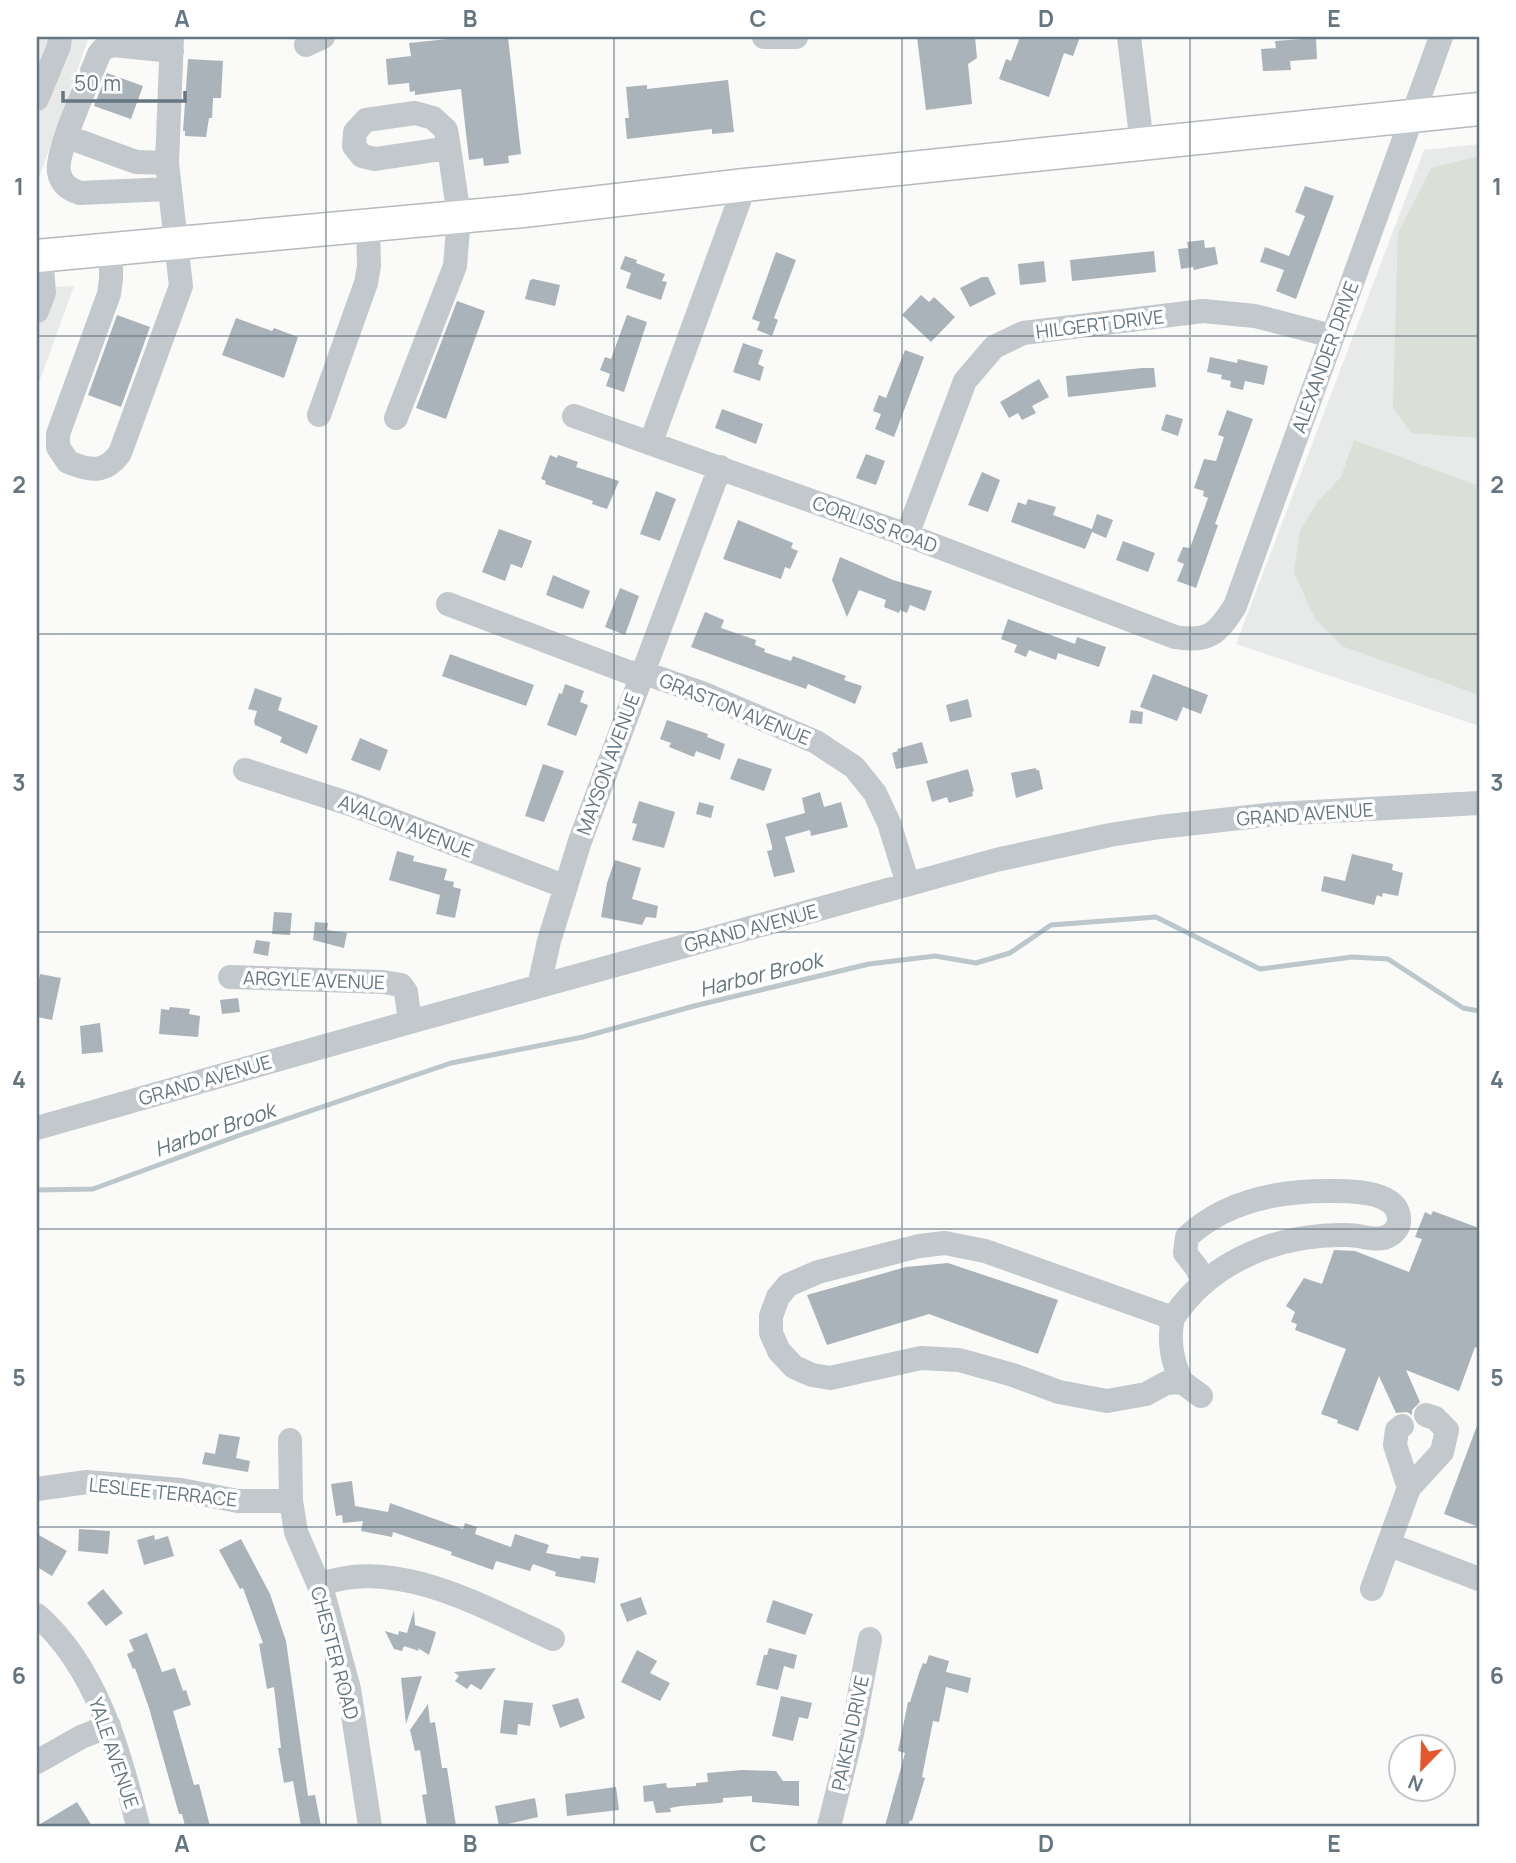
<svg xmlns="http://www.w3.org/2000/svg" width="1516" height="1863" font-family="Manrope,sans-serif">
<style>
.built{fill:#e8e9e9}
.garden{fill:#dadfd7}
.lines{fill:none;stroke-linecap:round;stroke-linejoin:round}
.stream{stroke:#bbc7cb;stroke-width:5}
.building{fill:#aab3b9}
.major-casing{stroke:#b5babe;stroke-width:35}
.minor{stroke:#c3c8cc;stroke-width:24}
.major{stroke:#fff;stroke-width:32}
.grid{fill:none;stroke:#657683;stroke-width:2;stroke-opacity:0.55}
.labels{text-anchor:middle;stroke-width:7;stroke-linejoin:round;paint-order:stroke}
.street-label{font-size:19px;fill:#657683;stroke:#fff}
.water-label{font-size:21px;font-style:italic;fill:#60757c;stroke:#fff}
.neatline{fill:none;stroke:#657683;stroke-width:2.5}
.grid-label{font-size:23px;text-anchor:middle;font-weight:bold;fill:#657683}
</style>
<rect width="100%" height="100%" fill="#fafaf8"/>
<!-- built -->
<path class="built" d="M37,37H89L37,183Z
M1479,144V726L1236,644L1424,150Z
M74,286L37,388V288Z"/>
<!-- garden -->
<path class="garden" d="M1479,156V438L1411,433L1393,407L1398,233L1431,168Z
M1354,440L1479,486V695L1342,646L1315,619L1294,572L1300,530L1318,501L1341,477Z"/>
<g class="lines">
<!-- stream -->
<path class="stream" d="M37,1190L93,1189L240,1135L451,1063L583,1037L694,1006L869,964L935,956L976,963L1010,953L1051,925L1156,917L1260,969L1352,957L1388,959L1463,1008L1479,1011"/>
</g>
<!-- building -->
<path class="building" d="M467,37H508L521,154L508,156L509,163L484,166L483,158L469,160L461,89L415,95V91L410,92L409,83L388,85L386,59L411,56L409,43Z
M917,37H975L977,58L968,64L972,104L926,110Z
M1020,37H1080L1073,56L1064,53L1049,97L999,79L1006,59L1011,61Z
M1316,38L1317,59L1290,61L1291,70L1263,71L1261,49L1276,48L1275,41Z
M188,59L223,61L221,98H213L212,118H209L206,137L185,136V131H183Z
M107,73L143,86L131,119L94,106Z
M728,80L734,132L712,134V129L627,139L625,118H629L626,87L647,85V89Z
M1305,186L1334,196L1296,299L1276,291L1284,270L1260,262L1265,247L1289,256L1305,216L1295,212Z
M1204,240L1205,248L1215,247L1218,264L1194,270L1193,267L1181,269L1178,249L1188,248L1187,242Z
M1154,251L1156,272L1072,281L1070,260Z
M776,252L796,260L774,318L778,320L772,336L757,330L760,322L752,319Z
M625,256L637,260L636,263L665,274L662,281L667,282L661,300L626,288L631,273L620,269Z
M1044,261L1046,282L1020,285L1018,264Z
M982,277H988L996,294L970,307L960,288Z
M533,279L560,285L555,306L525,299L530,280Z
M921,295L929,302L934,297L955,317L931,342L902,315Z
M457,301L485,311L446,419L416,408Z
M117,315L150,327L121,407L88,395Z
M627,315L647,322L624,392L606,386L610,374L600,370L605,357L611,359Z
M236,318L272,331L274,328L298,337L284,378L222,355Z
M743,343L763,350L758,364L764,367L760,381L733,372Z
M905,350L924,357L894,437L875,429L881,414L873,411L879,395L886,398Z
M1210,357L1237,363L1238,359L1268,366L1264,385L1245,381L1243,390L1230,387L1231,381L1221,379L1222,375L1207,372Z
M1142,368H1154L1156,387L1068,397L1066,376Z
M1039,379L1049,397L1032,406L1036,413L1022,420L1018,413L1009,418L1000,402Z
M722,409L763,424L756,444L715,428Z
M1227,410L1253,419L1215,524L1218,525L1196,588L1177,581L1184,564L1177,561L1183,547L1190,548L1208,498L1203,496L1204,491L1194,488L1204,459L1216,461L1224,437L1218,435Z
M1166,414L1183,419L1178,436L1161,430Z
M866,454L885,461L876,485L856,478Z
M550,455L557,458L558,455L578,462L576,467L619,481L607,509L592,504L593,501L545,484L546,481L541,479Z
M982,472L1000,480L988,512L968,505Z
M656,491L676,499L660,541L640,534Z
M1028,499L1056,507L1053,515L1092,529L1097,514L1113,520L1106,538L1092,532L1085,549L1011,522L1018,502L1026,505Z
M738,520L793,543L791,548L798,551L790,569L785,567L781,579L723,559Z
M499,529L532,541L522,568L511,564L505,581L482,572Z
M1123,541L1155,553L1148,572L1116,560Z
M840,557L893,580L932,591L925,611L910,605L907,613L900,610L899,613L884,607L886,600L859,590L847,617L832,580Z
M553,575L590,591L583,609L546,595Z
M620,588L639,596L625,635L605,627Z
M705,612L724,620L721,628L756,640L755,645L765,649L764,652L791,661L793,656L846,676L844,680L862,686L855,704L808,684L806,689L691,647Z
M1008,619L1075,644L1077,637L1106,647L1099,667L1058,653L1056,660L1029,650L1026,657L1014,652L1017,645L1001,639Z
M450,654L534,685L526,706L442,676Z
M1153,674L1208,695L1201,714L1183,707L1177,721L1140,707Z
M565,684L584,691L580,702L588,705L576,736L547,725L559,693L562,694Z
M255,688L282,698L278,710L318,726L307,754L280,742L282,737L255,725L254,721L257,711L248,709Z
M968,699L972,717L950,722L946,705Z
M1131,710L1143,712L1142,724L1129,723Z
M667,720L708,734L707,737L725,744L720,760L696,751L694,757L669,747L671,743L660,739Z
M360,738L388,750L380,771L351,760Z
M922,742L928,763L896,769L892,753L898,751L897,749Z
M738,758L772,769L764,791L730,779Z
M543,764L564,771L544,822L525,816Z
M1036,768V770H1039L1043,789L1016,798L1011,773Z
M968,769L974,791L972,792L973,796L949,803L947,797L932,802L926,781Z
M820,792L824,807L841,802L848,827L811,836L810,830L785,837L795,872L774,877L767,851L772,850V846L766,824L805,813L802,798Z
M639,801L675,812L664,848L632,840L637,824L632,823Z
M699,802L714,806L711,818L696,814Z
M397,851L414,856L413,861L447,869L444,880L454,882L453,887L461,889L455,918L436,914L440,895L389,880Z
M1352,854L1393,864L1392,870L1403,873L1398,896L1383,893L1382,897L1377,895L1374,905L1321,891L1324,876L1345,881Z
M615,860L641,868L632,899L658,906L656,918L646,917L642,925L601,917L607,883Z
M274,912L292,913L290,935L272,934Z
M315,922L328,923L327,930L347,933L344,948L313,940Z
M256,940L270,942L268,956L253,953Z
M40,974L61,978L52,1020L37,1017V991Z
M238,998L240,1012L222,1014L220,1000Z
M170,1007L190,1009L189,1014L200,1016L198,1037L159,1034L161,1009L169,1010Z
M100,1023L103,1052L82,1054L80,1026Z
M1433,1211L1479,1228V1349L1475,1347L1459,1391L1406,1370L1420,1402L1412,1410V1415L1407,1412L1396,1413L1379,1376L1358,1431L1337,1423L1338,1420L1321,1414L1346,1349L1295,1330L1297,1324L1291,1322L1295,1312L1286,1306L1304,1278L1322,1284L1334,1250L1355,1251L1409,1272L1422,1239L1415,1237L1425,1212L1431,1215Z
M948,1263L1058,1300L1038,1354L929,1314L827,1345L807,1295L906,1267Z
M1478,1423H1479V1527L1444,1514Z
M219,1434L240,1437L236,1458L250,1461L248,1472L202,1464L205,1452L215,1454Z
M352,1481L355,1506L388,1512L390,1503L463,1529L465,1523L477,1527L475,1534L511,1547L515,1534L549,1545L546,1553L580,1559L581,1556L599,1558L595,1583L555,1576L556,1572L533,1564L530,1571L496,1561L493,1570L451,1555L452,1552L393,1532L392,1537L361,1531L363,1521L343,1523L342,1515L336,1516L331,1484Z
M79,1529L110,1531L108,1554L78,1551Z
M37,1534L67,1551L52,1576L37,1567Z
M154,1535L155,1540L168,1536L174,1556L144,1565L137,1540Z
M241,1539L270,1594L286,1641L308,1796L315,1795L321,1826H301L293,1781L284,1783L278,1748H281L274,1687L267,1689L259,1644L263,1643L243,1588L240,1589L219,1550Z
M103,1589L123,1613L106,1626L87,1603Z
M641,1597L647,1614L627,1622L620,1604Z
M773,1600L813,1614L805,1635L766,1622Z
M414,1610L415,1625L436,1632L429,1655L418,1648L419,1651L404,1646L402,1651L394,1649L385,1631L398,1635L399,1631L407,1633Z
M147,1633L162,1672L175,1668L183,1691L186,1690L191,1705L173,1711L194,1785L199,1784L210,1826H185L182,1814H179L149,1708L135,1668L133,1669L127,1654L134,1651L129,1640Z
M769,1648L797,1655L794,1669L784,1666L778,1690L756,1685L764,1655H767Z
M637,1650L657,1661L650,1673L670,1683L660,1701L621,1682Z
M929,1655L949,1661L946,1672L971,1678L968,1693L946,1687L939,1722L933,1721L922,1777L925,1778L912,1821L910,1820L908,1826H885L905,1753L898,1751L908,1702H910L919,1673L923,1663L926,1664Z
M496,1668L481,1690L471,1684L467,1689L455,1681L459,1676L454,1672Z
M422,1676L406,1724L401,1678Z
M781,1696L812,1703L808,1719L799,1717L793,1741L772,1736Z
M578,1698L585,1718L560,1728L552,1705Z
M504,1700L533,1703L530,1726L518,1724L517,1735L500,1733Z
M428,1704L430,1723L435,1722L442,1768H447L456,1826H427L422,1795L427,1794L420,1750L415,1751L410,1730Z
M742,1770L776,1771L783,1781H799V1806L752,1802V1796L723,1798V1802L720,1803L681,1806L670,1808L671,1812L656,1813L653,1801L644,1802L643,1786L666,1783L667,1788L696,1786V1783L708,1782L707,1773Z
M616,1787L619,1810L567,1816L565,1794Z
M535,1798L538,1817L499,1826L495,1806Z
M77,1802L92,1826H37Z"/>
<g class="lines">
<defs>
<path id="major" d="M37,256L523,211L745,185L1479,109"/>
</defs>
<!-- major casing -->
<use href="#major" class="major-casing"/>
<!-- minor -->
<path class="minor" d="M764,37H796
M1129,37L1142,144
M306,45L323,37
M37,99L59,46L60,37
M76,140L136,162L167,163
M169,189L80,193C70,190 61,184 59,172C55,152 90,78 99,54L104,48L113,45L172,51
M111,250V279L109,294L58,434V447L68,462C90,471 105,474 120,453L181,286L167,163L172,37
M37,311L44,292L41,256
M319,415L366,283L369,266L368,225
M574,416L907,535L1175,637C1209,643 1218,633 1235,606L1441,37
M396,418L455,266L459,216L449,148L446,130L433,118L415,113L366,120L355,132L354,146L362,156L375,159L449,148
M651,442L745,185
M907,535L965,381L994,347L1023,333L1203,311L1255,316L1332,336
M448,604L628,672L650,675L702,693L816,742L854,767L875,793L889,823L908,884
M245,770L353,805L566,887
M230,977L383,982L401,985L406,992L410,1022
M539,986L549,941L580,841L720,467
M37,1128L410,1022L996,860L1110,835L1160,827L1276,814L1479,803
M1173,1318C1211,1260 1281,1233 1348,1235C1361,1235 1379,1243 1390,1235C1396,1231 1400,1225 1399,1217C1396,1192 1354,1191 1335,1191C1283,1190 1226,1200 1187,1237L1185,1253L1196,1267L1204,1282
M1182,1382C1172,1363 1168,1339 1173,1318L985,1251L945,1243L919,1246L818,1272L788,1285L778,1297L771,1316V1333L779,1351L794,1367L812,1375L830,1378L921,1358L959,1360L1013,1375L1059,1392L1107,1401L1146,1394L1166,1383L1182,1382L1201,1396
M1402,1426L1397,1430L1395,1445L1409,1488L1442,1452L1447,1430L1435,1418L1426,1415
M290,1440L291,1501L296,1532L324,1597L349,1689L370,1826
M37,1489L87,1482L181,1490L238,1501H291
M1390,1545L1479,1579
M319,1585C395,1555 485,1608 553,1639
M1372,1589L1409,1488
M37,1615C97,1668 119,1751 138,1826
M37,1762L81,1737L109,1726
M829,1826L852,1734L870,1639"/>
<!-- major -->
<use href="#major" class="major"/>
</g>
<!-- grid -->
<path class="grid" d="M326,37V1826M614,37V1826M902,37V1826M1190,37V1826M37,336H1479M37,634H1479M37,932H1479M37,1229H1479M37,1527H1479"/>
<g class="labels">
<!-- street labels -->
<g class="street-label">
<text transform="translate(1100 324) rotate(-7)" y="7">HILGERT DRIVE</text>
<text transform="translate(1325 357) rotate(-70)" y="7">ALEXANDER DRIVE</text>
<text transform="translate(875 524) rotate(20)" y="7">CORLISS ROAD</text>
<text transform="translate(735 709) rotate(22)" y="7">GRASTON AVENUE</text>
<text transform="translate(608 764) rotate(-70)" y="7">MAYSON AVENUE</text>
<text transform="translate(1305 814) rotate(-4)" y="7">GRAND AVENUE</text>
<text transform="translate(406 826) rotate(21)" y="7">AVALON AVENUE</text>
<text transform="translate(751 928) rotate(-15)" y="7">GRAND AVENUE</text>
<text transform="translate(314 980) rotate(2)" y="7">ARGYLE AVENUE</text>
<text transform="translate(205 1080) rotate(-16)" y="7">GRAND AVENUE</text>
<text transform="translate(163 1492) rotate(6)" y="7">LESLEE TERRACE</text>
<text transform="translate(335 1653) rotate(75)" y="7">CHESTER ROAD</text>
<text transform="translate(850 1733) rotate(-78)" y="7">PAIKEN DRIVE</text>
<text transform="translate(114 1753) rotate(71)" y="7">YALE AVENUE</text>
</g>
<!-- water labels -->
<g class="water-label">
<text transform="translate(761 975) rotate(-14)" y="7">Harbor Brook</text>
<text transform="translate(215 1130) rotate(-19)" y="7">Harbor Brook</text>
</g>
</g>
<!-- border -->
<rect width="1516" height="1863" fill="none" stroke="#ffffff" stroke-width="77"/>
<!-- north arrow -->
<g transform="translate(1422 1768) rotate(203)"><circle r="33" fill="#ffffff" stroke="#c1c8cd" stroke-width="2"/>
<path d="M0-5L12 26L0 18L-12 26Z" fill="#e4572e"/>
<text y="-10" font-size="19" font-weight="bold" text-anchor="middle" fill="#657683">N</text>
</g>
<!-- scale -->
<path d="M63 91v10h122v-10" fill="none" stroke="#657683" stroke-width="3.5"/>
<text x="74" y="91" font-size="21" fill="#657683" stroke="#ffffff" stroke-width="5" paint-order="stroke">50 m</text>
<rect x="38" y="38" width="1440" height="1787" class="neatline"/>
<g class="grid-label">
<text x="182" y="27">A</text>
<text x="470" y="27">B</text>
<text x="758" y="27">C</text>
<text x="1046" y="27">D</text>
<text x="1334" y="27">E</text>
<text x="19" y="195">1</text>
<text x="1497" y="195">1</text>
<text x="19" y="493">2</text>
<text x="1497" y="493">2</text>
<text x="19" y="791">3</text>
<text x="1497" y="791">3</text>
<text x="19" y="1088">4</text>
<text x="1497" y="1088">4</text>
<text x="19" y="1386">5</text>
<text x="1497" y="1386">5</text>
<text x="19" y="1684">6</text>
<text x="1497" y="1684">6</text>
<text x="182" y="1852">A</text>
<text x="470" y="1852">B</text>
<text x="758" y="1852">C</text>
<text x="1046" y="1852">D</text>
<text x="1334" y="1852">E</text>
</g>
</svg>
